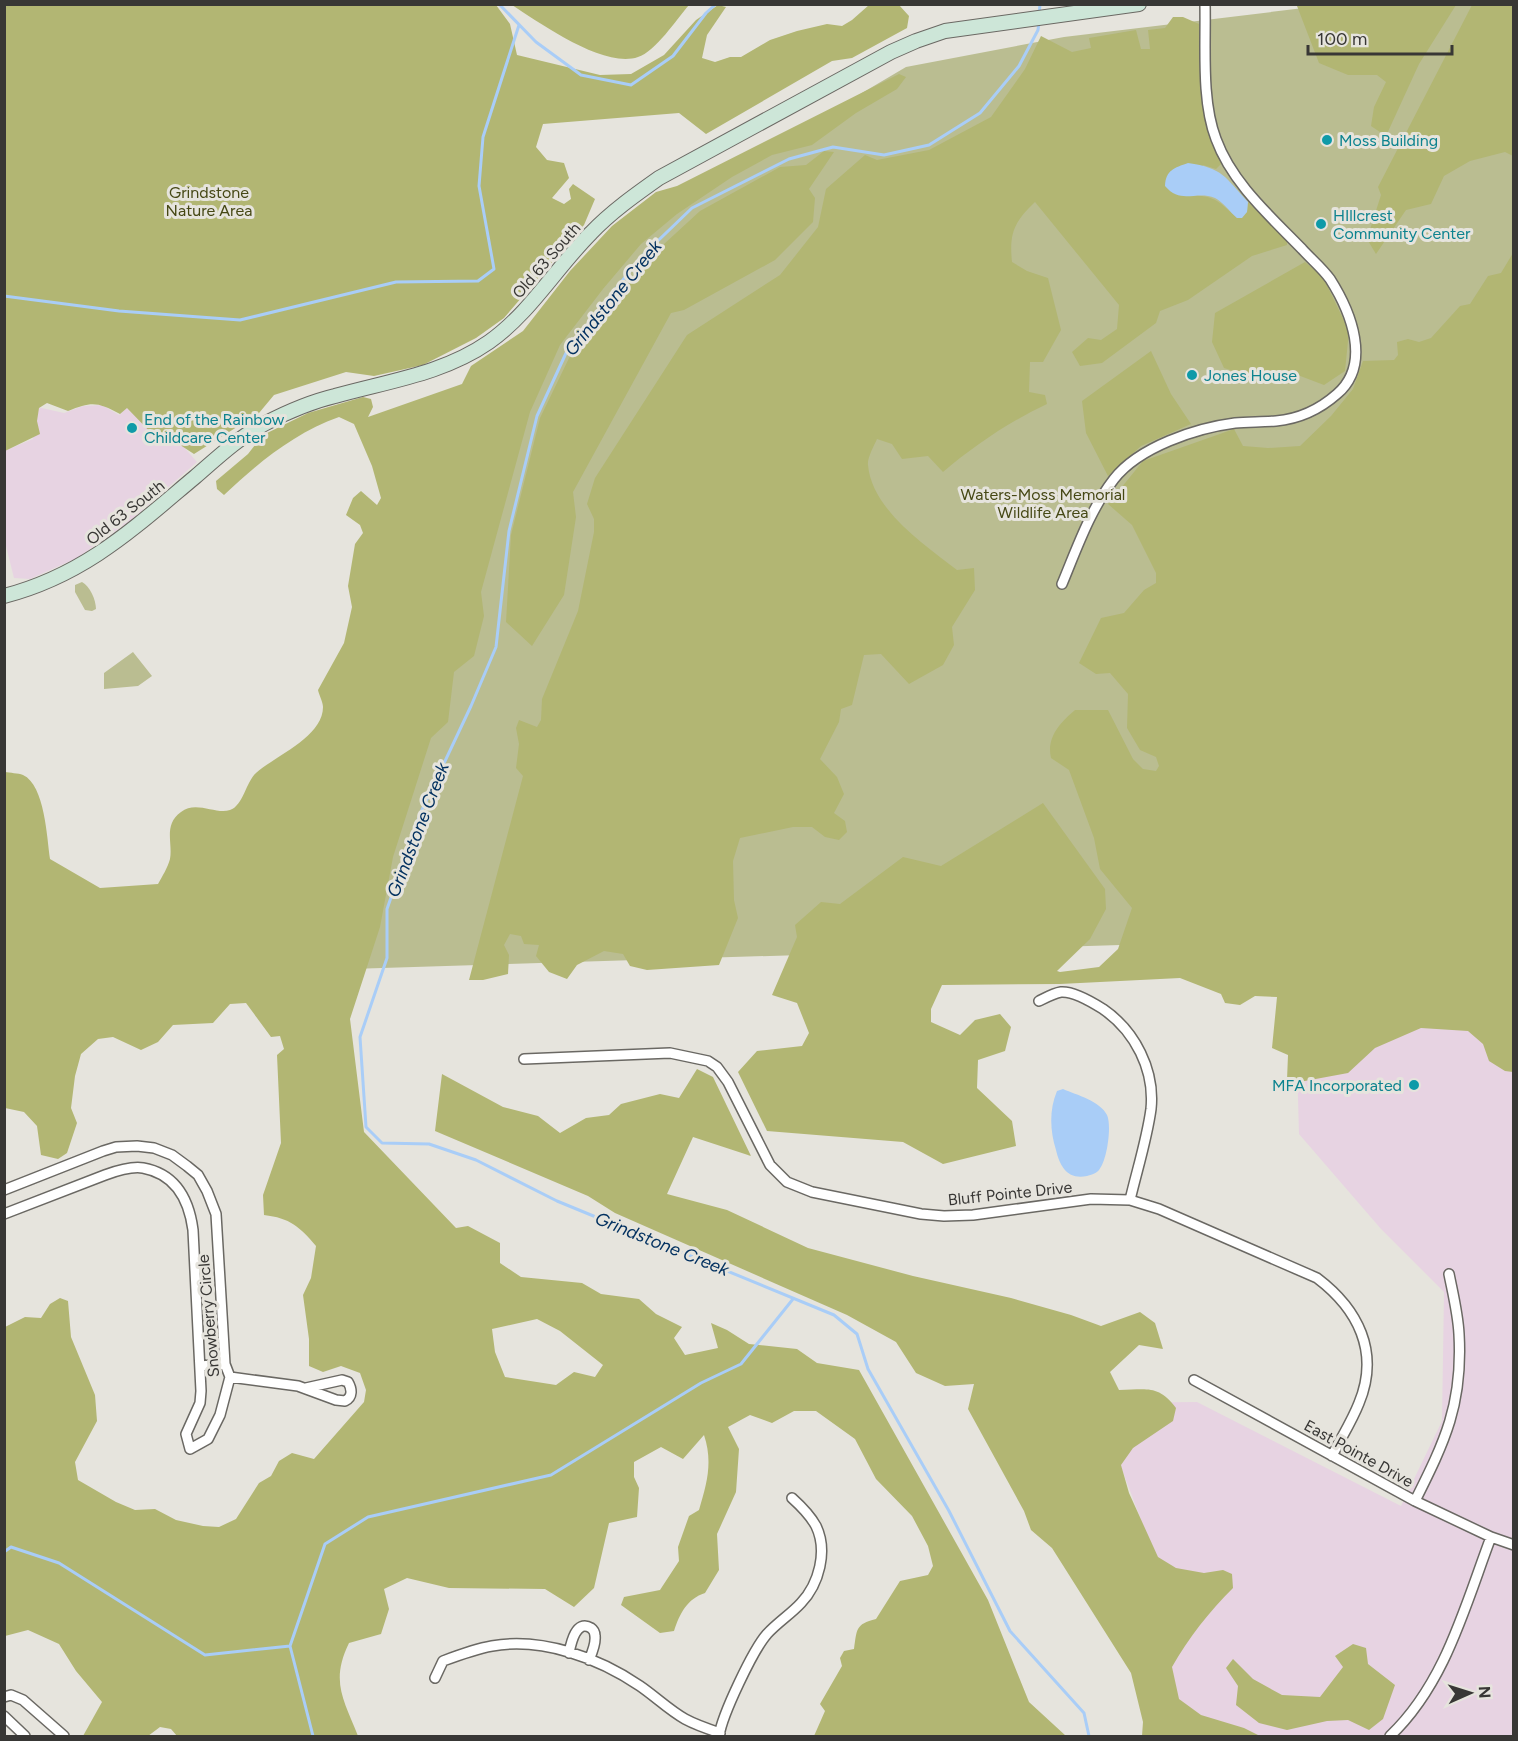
<svg xmlns="http://www.w3.org/2000/svg" width="1518" height="1741" font-family="Figtree,sans-serif">
<style>
.commercial{fill:#e7d3e2}
.green{fill:#babd91}
.forest{fill:#b2b673;fill-rule:evenodd}
.water{fill:#a9cdf7}
.lines{fill:none;stroke-linecap:round;stroke-linejoin:round}
.stream{stroke:#a9cdf7;stroke-width:3}
.street-casing{stroke:#6a6863;stroke-width:12}
.secondary-casing{stroke:#6a6863;stroke-width:16}
.street{stroke:#fff;stroke-width:9}
.secondary{stroke:#cde6d8;stroke-width:14}
.culture-dot{fill:#0f9aa8;stroke:#e6e4dd;stroke-width:2}
.labels{text-anchor:middle;stroke-width:6;stroke-linejoin:round;paint-order:stroke}
.culture-label{font-size:16px;fill:#0d838f;stroke:#e6e4dd;text-anchor:start}
.park-label{font-size:16px;fill:#464815;stroke:#e6e4dd}
.street-label{font-size:16px;fill:#383735;stroke:#e6e4dd}
.water-label{font-size:18px;font-style:italic;fill:#033160;stroke:#e6e4dd}
</style>
<rect width="100%" height="100%" fill="#e6e4dd"/>
<!-- commercial -->
<path class="commercial" d="M139,396L197,462L131,520L77,558L30,579L14,578L5,542L4,451L33,439V421L37,407L64,413L83,406L102,405L119,415Z
M1513,1015V1736H1251L1211,1725L1176,1702L1158,1565L1097,1403L1197,1402L1401,1506L1442,1421L1444,1292L1381,1229L1299,1134L1296,1026Z"/>
<!-- green -->
<path class="green" d="M1329,5H1492L1513,69L1514,344L1248,941L350,969L546,332L613,240L906,67L1064,37Z
M82,582C90,586 96,600 96,609L92,611L85,610L75,592V585Z
M133,652L152,676L138,686L104,689V673Z"/>
<!-- forest -->
<path class="forest" d="M4,5H496L510,24L517,55L600,75L631,74L664,55L696,20L718,5L726,7L707,35L702,58L715,62L730,57H741L770,40L797,31L827,24L842,26L852,20L869,5H899L909,16L907,28L852,58L832,61L706,134L679,113L543,124L536,147L547,160L564,163L569,178L552,198L564,204L571,199L569,189L573,184L595,199L584,225L504,318L476,338L423,365L374,376L346,372L274,395L259,413L194,454L174,441L157,439L127,408L120,414C98,402 92,401 68,411L47,403L39,408L37,421L40,434L5,451Z
M512,5H689C677,19 655,52 638,57C604,69 540,23 512,5Z
M1302,5H1456L1419,64L1386,136L1371,126L1374,107L1386,82L1377,75H1348L1319,63L1297,6Z
M1472,5H1513V156L1505,152L1470,161L1444,176L1431,204L1406,210L1376,254L1367,239L1381,195L1378,187Z
M1173,17H1183L1199,24L1202,94L1208,128L1222,163L1216,169L1203,165L1186,196C1213,194 1218,200 1237,218L1247,212L1248,202L1287,240V245L1252,256L1188,300L1160,311L1156,323L1102,363L1080,366L1072,352L1088,338L1101,340L1117,329L1119,305L1035,202C1014,222 1009,233 1012,262L1027,271L1048,278L1061,330L1043,362H1030L1029,392L1045,395L1047,404C1009,422 975,445 943,472L928,456L902,459L892,444L877,439C874,446 867,458 868,465C872,510 925,545 957,570L974,568L975,590L952,627L954,645L943,665L909,684L881,654L864,655L852,705L841,709L839,722L820,759L837,777L844,794L834,813L845,821L847,832L839,840L825,837L812,827H793L740,838L733,861L734,900L738,918L719,965L647,970L630,966L623,954L604,951L577,965L567,979L549,972L536,956L539,945L524,944L521,936L510,934L504,945L509,955L508,974L483,980H469L523,776L516,768L519,744L516,728L519,720L537,727L541,720L542,699L578,611L594,532V519L587,504L595,478L687,335L780,275L818,227L826,189L865,155L877,160L929,150L991,117L1025,69L1041,36L1072,52L1091,48L1089,38L1136,30L1141,49H1150L1148,30L1165,28Z
M899,74L906,77L897,89L856,113L812,145L772,155L732,177L677,214L641,244L603,289L560,345L530,412L481,592L484,616L474,656L454,672L448,722L431,738L393,857L380,927L350,1019L364,1132L456,1228L468,1226L500,1243V1263L521,1277L582,1283L601,1294L639,1299L656,1314L682,1327L674,1338L685,1355L718,1348L711,1323L727,1330L749,1344L797,1349L817,1363L859,1370L988,1600L1029,1702L1066,1736H814L825,1711L820,1704L842,1666L840,1658L844,1651L854,1649C857,1630 855,1624 876,1619L900,1581L928,1575L933,1566L928,1546L912,1516L876,1479L855,1439L816,1411H794L772,1423L750,1415L728,1427L739,1449L736,1492L717,1534L719,1570L705,1593C687,1599 680,1613 674,1631L660,1633L621,1605L624,1597L660,1590L679,1561L678,1547L689,1516L699,1510C707,1483 713,1462 704,1435L683,1459L661,1447L634,1462V1477L639,1488L637,1517L609,1523L594,1588L574,1607L545,1589L449,1588L407,1578L384,1589L389,1609L381,1634L349,1643C330,1682 344,1700 358,1736H177L171,1729L160,1727L148,1736H83L102,1702L76,1671L59,1644L28,1630L5,1636V1327L25,1317L41,1318L50,1304L60,1298L68,1301L71,1337L95,1395L97,1421L75,1462L78,1480L116,1502L135,1510L155,1509L176,1520L203,1526L219,1527L236,1519L259,1483L271,1476L279,1461L292,1453L314,1459L364,1402L366,1390L360,1373L341,1366L323,1372L309,1366V1339L303,1295L311,1278L316,1246C300,1227 290,1218 264,1215L263,1195L281,1143L277,1055L284,1049L280,1036L271,1037L246,1003L230,1004L213,1023L173,1025L158,1042L141,1050L113,1037L98,1039L81,1054L75,1076L71,1108L77,1123L67,1153L58,1159L41,1155L37,1126L24,1112L5,1108V772C10,773 18,773 23,775C45,785 47,839 50,859L100,888L158,884C162,877 168,867 170,859C173,843 163,825 181,812C196,800 216,815 230,810C243,806 246,782 256,773C275,756 323,737 323,707C323,702 319,695 318,690L344,643L352,607L348,586L355,544L363,533L360,525L346,515L353,498L361,491L377,505L381,498L372,466L354,424L339,417C294,433 258,463 224,495L217,489L216,481L248,454L263,435L308,413L363,397L371,399L373,407L368,417L462,384L471,366L523,331L570,271L612,226L656,192L677,186ZM537,1319L560,1331L603,1365L595,1377L574,1372L556,1385L505,1377L495,1352L492,1329Z
M824,151L834,152L809,189L815,198L813,222L775,260L684,310L671,313L573,492L576,517L564,595L532,646L506,622L511,535L540,418L571,354L651,256L700,211L780,167L806,165Z
M1513,253V1072L1505,1071L1489,1061L1483,1044L1468,1031L1421,1028L1375,1048L1348,1073L1294,1083L1287,1080L1288,1055L1272,1048L1277,997L1255,996L1240,1005L1225,1003L1221,994L1180,978L1060,984L942,985L931,1009V1022L960,1035L975,1020L1000,1014L1011,1027L1005,1051L978,1060L977,1088L1012,1121L1016,1146L943,1164L903,1142L767,1131L738,1072L757,1051L802,1046L809,1033L797,1003L772,995L797,937L795,925L821,902L840,904L903,857L941,866L1043,803L1105,889L1106,909L1090,939L1057,971L1060,972L1099,967L1118,949L1132,908L1100,869L1094,838L1069,770L1051,758C1046,737 1061,722 1075,710H1108L1133,759L1143,769L1156,771L1159,766L1156,757L1140,750L1127,728L1128,694L1110,673L1096,674L1079,663L1101,618L1124,613L1144,590L1156,583V573L1132,525L1108,504L1143,461L1234,429L1243,446L1268,448L1300,446L1331,416L1353,389L1363,361L1394,360L1398,355L1397,342L1408,339L1419,342L1431,338L1460,306L1470,304L1488,276L1501,273Z
M1305,262L1323,277L1349,331L1345,371L1324,385L1295,374L1249,376L1224,368L1212,342L1215,313Z
M1151,351L1171,394L1191,424L1141,446L1108,476L1086,433L1082,401Z
M697,1069L713,1077L751,1156L693,1137L667,1194L727,1210L808,1248L913,1276L1011,1298L1071,1315L1101,1326L1140,1312L1155,1323L1163,1349L1139,1345L1110,1372L1119,1390C1146,1390 1158,1384 1176,1408L1173,1421L1133,1448L1121,1465L1129,1493L1158,1557L1176,1568L1204,1573L1223,1570L1232,1574L1233,1588C1209,1612 1189,1637 1172,1667L1179,1699L1201,1715L1244,1728L1260,1736H1142L1143,1722L1131,1673L1052,1548L1031,1530L1024,1511L968,1409L974,1384L945,1386L916,1373L896,1342L847,1315L615,1213L588,1196L435,1131L442,1074L503,1107L538,1116L560,1133L586,1118L609,1115L621,1104L660,1094L679,1098Z
M1353,1644L1366,1648L1368,1664L1395,1685L1383,1719L1369,1730L1348,1720L1327,1721L1287,1730L1259,1723L1236,1705L1238,1686L1226,1668L1233,1659L1253,1679L1282,1695L1320,1697L1343,1667L1335,1656Z"/>
<!-- water -->
<path class="water" d="M1188,163C1223,168 1225,177 1248,202L1247,212L1242,218H1237C1230,212 1223,202 1215,198C1196,190 1181,205 1165,186C1166,170 1174,168 1188,163Z
M1063,1089C1077,1095 1100,1101 1107,1115C1112,1126 1107,1161 1099,1170C1097,1173 1091,1175 1087,1176C1068,1180 1060,1167 1056,1150C1050,1131 1049,1110 1057,1091Z"/>
<g class="lines">
<!-- stream -->
<path class="stream" d="M499,4L536,42L581,75L631,85L673,56L706,13L716,4
M1039,15L1040,4
M1039,22L1038,30L1019,66L980,113L929,145L884,155L833,147L789,159L692,208L641,257L567,351L537,416L509,531L496,647L471,706L421,812L387,909V958L360,1037L366,1127L382,1143L429,1144L476,1160L557,1201L834,1315L857,1334L868,1369L949,1511L1010,1631L1084,1713L1089,1736
M4,296L119,311L240,320L396,282L478,281L494,269L479,186L483,137L519,25
M4,1552L11,1547L59,1563L205,1655L290,1646L325,1544L368,1517L551,1475L701,1383L741,1364L793,1299
M290,1646L313,1736"/>
<defs>
<path id="street" d="M1062,584C1077,548 1090,510 1114,479C1139,447 1196,428 1235,423C1248,422 1262,422 1276,421C1298,419 1320,409 1337,394C1372,364 1351,312 1330,279C1322,268 1311,259 1302,249C1270,216 1232,183 1216,139C1201,100 1206,46 1205,4
M1039,1001C1045,998 1054,993 1061,992C1074,991 1092,1002 1103,1009C1135,1031 1155,1070 1151,1109C1147,1139 1137,1170 1130,1200
M524,1059L670,1053L708,1061L717,1067L728,1082L770,1165L787,1182L812,1192L921,1214L944,1216L973,1215L1091,1199L1130,1200L1159,1209L1317,1278C1358,1309 1380,1352 1359,1403C1352,1421 1341,1438 1332,1456
M4,1190L103,1151L116,1147L137,1146L154,1148L172,1155L187,1166L198,1175L207,1191L216,1214L225,1364L230,1377L220,1415L208,1439L190,1449L186,1434L200,1403L201,1391L193,1230C189,1200 176,1174 143,1168C131,1166 116,1171 105,1175L4,1214
M200,1366L225,1364
M230,1377L298,1386L336,1400L345,1401C353,1397 352,1389 348,1382L342,1380L306,1388
M1194,1380L1415,1501L1491,1537L1514,1545
M1415,1501C1445,1441 1463,1404 1459,1334C1458,1314 1453,1294 1449,1274
M569,1653C571,1643 576,1619 591,1628C594,1630 595,1632 595,1636C596,1644 592,1653 589,1660
M435,1678L443,1661C459,1655 475,1649 492,1646C542,1637 599,1658 640,1686C656,1697 669,1710 685,1719C696,1725 708,1729 720,1733
M4,1697L11,1695L23,1700L64,1736
M4,1716L25,1736
M719,1736C722,1715 753,1650 767,1634C778,1622 791,1614 801,1603C819,1584 828,1551 816,1526C810,1515 802,1507 792,1498
M1390,1736C1445,1684 1465,1606 1491,1537"/>
<path id="secondary" d="M4,596C85,575 134,528 195,477C217,458 238,438 264,424C287,412 310,402 335,396C388,381 443,374 489,342C530,313 556,268 591,233C611,212 635,195 659,178L891,52L916,41L945,31L1139,4"/>
</defs>
<!-- street casing -->
<use href="#street" class="street-casing"/>
<!-- secondary casing -->
<use href="#secondary" class="secondary-casing"/>
<!-- street -->
<use href="#street" class="street"/>
<!-- secondary -->
<use href="#secondary" class="secondary"/>
</g>
<!-- markers -->
<g class="culture-dot">
<circle cx="1327" cy="140" r="6"/>
<circle cx="1321" cy="224" r="6"/>
<circle cx="1192" cy="375" r="6"/>
<circle cx="132" cy="428" r="6"/>
<circle cx="1414" cy="1085" r="6"/>
</g>
<g class="labels">
<!-- culture labels -->
<g class="culture-label">
<text x="1339" y="146">Moss Building</text>
<text x="1333" y="221">HIllcrest<tspan x="1333" dy="18">Community Center</tspan></text>
<text x="1204" y="381">Jones House</text>
<text x="144" y="425">End of the Rainbow<tspan x="144" dy="18">Childcare Center</tspan></text>
<text x="1402" y="1091" text-anchor="end">MFA Incorporated</text>
</g>
<!-- park labels -->
<g class="park-label">
<text x="209" y="198">Grindstone<tspan x="209" dy="18">Nature Area</tspan></text>
<text x="1043" y="500">Waters-Moss Memorial<tspan x="1043" dy="18">Wildlife Area</tspan></text>
</g>
<!-- street labels -->
<g class="street-label">
<text transform="translate(546 260) rotate(-49)" y="6">Old 63 South</text>
<text transform="translate(125 512) rotate(-38)" y="6">Old 63 South</text>
<text transform="translate(1010 1193) rotate(-6)" y="6">Bluff Pointe Drive</text>
<text transform="translate(208 1316) rotate(-95)" y="6">Snowberry Circle</text>
<text transform="translate(1359 1453) rotate(29)" y="6">East Pointe Drive</text>
</g>
<!-- water labels -->
<g class="water-label">
<text transform="translate(613 298) rotate(-51)" y="6">Grindstone Creek</text>
<text transform="translate(418 830) rotate(-69)" y="6">Grindstone Creek</text>
<text transform="translate(662 1244) rotate(22)" y="6">Grindstone Creek</text>
</g>
</g>
<!-- border -->
<rect width="1518" height="1741" fill="none" stroke="#383735" stroke-width="12"/>
<!-- north arrow -->
<g transform="translate(1470 1693) rotate(87)" stroke="#e6e4dd" stroke-width="4.5" paint-order="stroke">
<path d="M0-4.5L10 22L0 15L-10 22Z" fill="#383735"/>
<text y="-9" font-size="16" font-weight="bold" text-anchor="middle" fill="#383735">N</text>
</g>
<!-- scale -->
<path d="M1308 45v9h144v-9" fill="none" stroke="#383735" stroke-width="3"/>
<text x="1317" y="45" font-size="18" fill="#383735" stroke="#e6e4dd" stroke-width="4.5" paint-order="stroke">100 m</text>
</svg>
